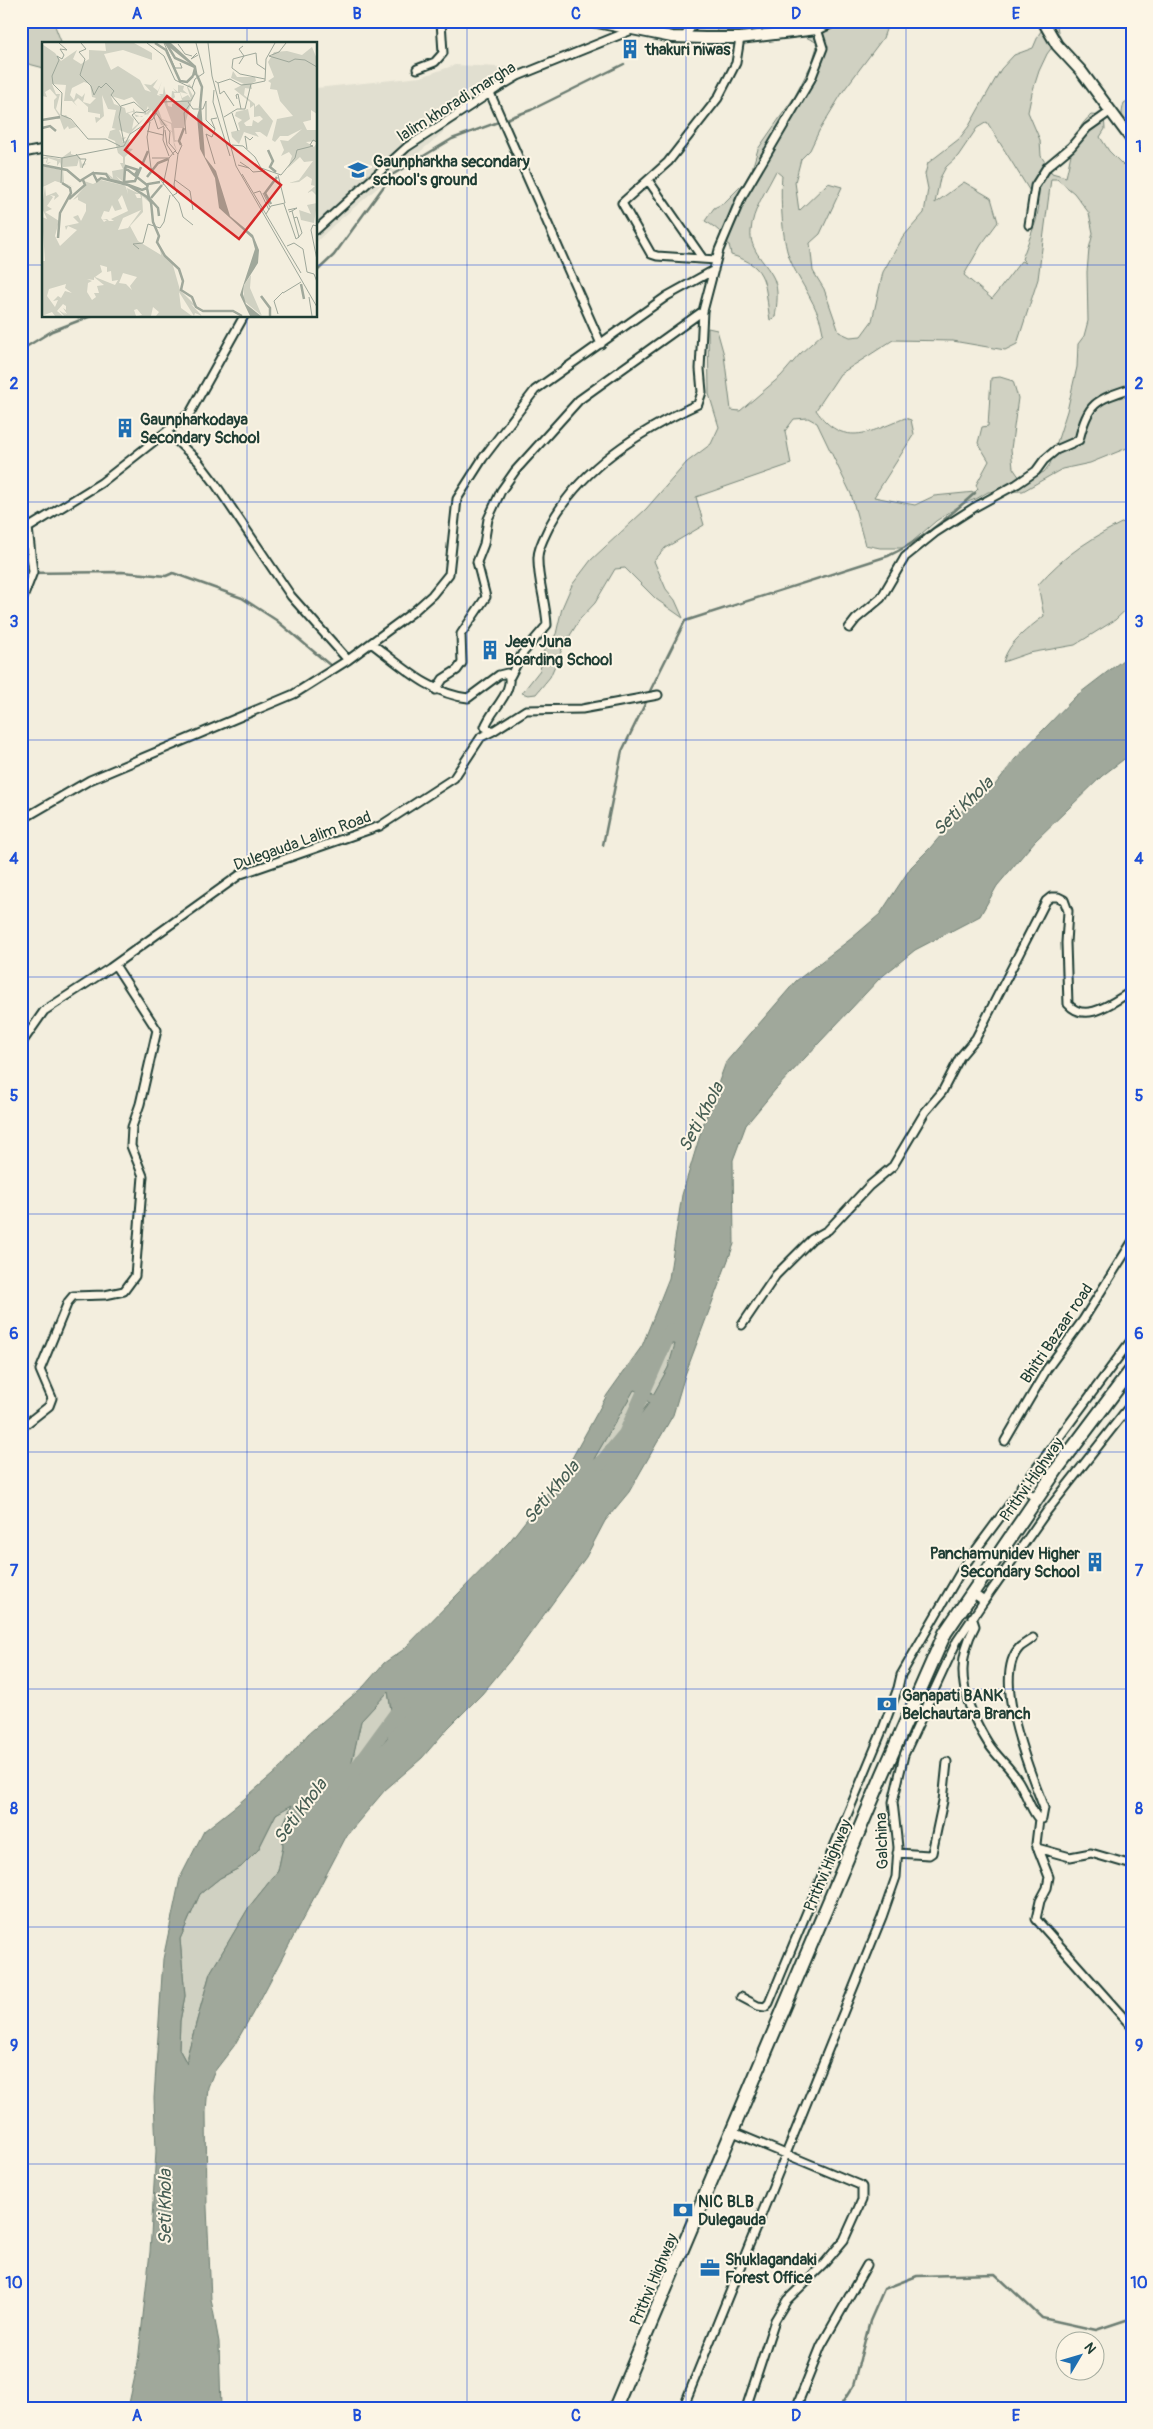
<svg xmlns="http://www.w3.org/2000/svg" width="1153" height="2429" font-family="Pangolin,sans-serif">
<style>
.built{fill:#e1dfd0}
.green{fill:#d0d1c2;stroke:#78877b;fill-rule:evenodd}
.water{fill:#a0a89b;stroke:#6c7d72;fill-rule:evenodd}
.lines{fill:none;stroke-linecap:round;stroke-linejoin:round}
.stream{stroke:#6c7d72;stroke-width:2.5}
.river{stroke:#a0a89b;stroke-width:14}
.street-casing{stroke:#1f3d34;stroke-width:11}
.secondary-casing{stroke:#1f3d34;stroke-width:14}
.highway-casing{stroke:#1f3d34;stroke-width:16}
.street{stroke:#fcf5e5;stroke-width:7}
.secondary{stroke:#fcf5e5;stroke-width:10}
.highway{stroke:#fcf5e5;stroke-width:12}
.grid{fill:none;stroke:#1d4ed8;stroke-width:1;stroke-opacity:0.55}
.labels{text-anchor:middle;stroke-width:4;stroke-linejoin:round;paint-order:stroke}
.poi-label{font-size:16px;font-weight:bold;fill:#1f3d34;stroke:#fcf5e5;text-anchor:start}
.street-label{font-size:16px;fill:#1f3d34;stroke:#fcf5e5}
.water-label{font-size:18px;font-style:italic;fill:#465d53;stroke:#fcf5e5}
.inset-river{fill:none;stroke:#a0a89b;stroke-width:2.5}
.inset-road{fill:none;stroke:#9ea79a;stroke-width:1}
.view{fill:#d62828;fill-opacity:0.15;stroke:#d62828;stroke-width:2.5}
.inset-edge{fill:none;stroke:#1f3d34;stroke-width:2.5}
.neatline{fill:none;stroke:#1d4ed8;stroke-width:2}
.grid-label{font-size:16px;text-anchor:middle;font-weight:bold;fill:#1d4ed8}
</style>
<rect width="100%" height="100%" fill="#f3eede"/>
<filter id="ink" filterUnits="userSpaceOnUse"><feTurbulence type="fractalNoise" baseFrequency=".02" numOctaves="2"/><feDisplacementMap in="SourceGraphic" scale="10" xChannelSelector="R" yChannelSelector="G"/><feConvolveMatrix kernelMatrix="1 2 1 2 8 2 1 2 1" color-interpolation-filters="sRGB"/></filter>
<g filter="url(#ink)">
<!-- built -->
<path class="built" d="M455,65L519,68L336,223L316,242V88L421,77Z"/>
<!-- green -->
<path class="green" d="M21,21H53L62,44H44V68L21,62Z
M723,21H889L883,38L844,90L819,131L810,150L801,159L795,182L799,211L828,183L842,187L820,234L810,243L813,271L824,289L839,332L850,337L861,336L872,321L883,272L903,237L924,213L928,189L925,174L928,163L959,139L969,126L1001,69L1014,55L1033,48L1039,34L1048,21H1059L1057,25L1059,38L1047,54L1039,71L1032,93L1028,112L1040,140L1041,156L1052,173L1066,177C1072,154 1072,131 1091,115L1104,116L1105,129L1100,137L1109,151L1132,174V446L1090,463L1062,469L1023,491L988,492L976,499L962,504L936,521L905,548H880L865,545L851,494L817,423L808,418L794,419L785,431L791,464L696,497L704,525L665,548L654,561L666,589L675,600L683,618L656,599L625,568L615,569L595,603L580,619L563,647L550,677L536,694L528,695L522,693L540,670L544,650L556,634L562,608L572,585L591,560L646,509L687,462L711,444L719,427L709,394L708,328L717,330L724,355L731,410L740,411L781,376L800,354L823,333C819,305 799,283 789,257C782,239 780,195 782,176L776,171C767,189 752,211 751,231C749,251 767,263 774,279C779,291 777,304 775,317L770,320C764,286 770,266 731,255C730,239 719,229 705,221L714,208L724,203L744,183L752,169L758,149L795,96L812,63L818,43L793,31L715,33ZM987,122L1039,206L1036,221L1022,259L1026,263L1021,261L992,299L964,275L981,245L998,222L991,198L964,182L935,203L940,178L946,167L958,156L977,128ZM1051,179H1057L1074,193L1089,213L1093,233L1089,249L1087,272L1088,321L1084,336L1078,344L1077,367L1067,411L1050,464L1044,472L1022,481L1013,468L1011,449L1018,398L1013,381L1000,377L991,378L988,426L982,427L978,443L989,461L976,485L978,489L975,492L934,496L915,505L874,497L914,434L911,420L905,418C869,433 842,448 816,410L840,374L893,340L953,341L1005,350L1017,344L1038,279Z
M1132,98V130H1130C1120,120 1121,115 1124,103Z
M1132,518V604L1115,620L1075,645L1029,653L1003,662C1009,641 1028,629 1044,616L1038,585C1063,555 1097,534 1132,518Z
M664,1344H676L668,1368L653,1396L645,1382L650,1365Z
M634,1389L641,1393L649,1402L617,1446L593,1460Z
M388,1691L392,1716L387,1738L347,1781L361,1721Z
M292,1804L282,1828L283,1847L278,1871L249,1907L210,1973L187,2056L188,2065L179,2049L180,2021L185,1996L180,1939L200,1894L220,1878L241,1867L258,1850L276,1814Z"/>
<!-- water -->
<path class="water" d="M1132,653V753L1102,776L1035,841L997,886L980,916L915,950L879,979L775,1090L746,1125L733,1160L734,1244L685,1375L673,1415L629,1492L605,1521L586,1557L516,1653L482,1694L448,1728L422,1758L385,1790L347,1835L259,2002L234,2046L214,2072L208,2087L206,2111L207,2207L211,2299L219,2342L221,2408H128L138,2362L150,2252L156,2151L154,2098L163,1959L180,1878L204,1831L237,1805L279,1769L308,1734L364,1686L384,1663L403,1650L509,1542L566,1469L607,1395L642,1346L669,1278L682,1195L703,1125L726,1062L796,981L852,938L880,914L911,867L930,848L966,806L995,785L1015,759L1076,696ZM664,1344H675L668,1368L653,1395L645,1382L650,1365ZM634,1390L641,1393L649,1403L617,1446L594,1459ZM388,1692L392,1716L387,1738L348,1780L361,1721ZM292,1805L282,1828L283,1847L278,1871L249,1907L210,1973L187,2056V2064L179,2049L180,2021L185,1996L180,1939L200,1894L220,1878L241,1867L258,1850L276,1814Z"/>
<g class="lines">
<!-- stream -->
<path class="stream" d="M316,272L334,255L392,175L452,139L531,110L624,64
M21,350L52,331L91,316
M21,573L122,572L166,576L173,573L242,598L276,620L331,666
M650,691L685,621L888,556C921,541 948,517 975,493
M603,845L622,751L647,700
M839,2408L853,2386L870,2321L884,2289L917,2276L995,2274L1042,2318L1096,2330L1132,2318"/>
<!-- river -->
<path class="river" d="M601,1463L625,1434L671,1330
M338,1793L402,1705"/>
<defs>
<path id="street" d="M684,37L696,21
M417,69L435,62L443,53L441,21
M490,93L601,344
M21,155L23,153L44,149
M648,180L703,259
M1029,225L1035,186L1047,167L1071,147L1087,128L1111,111
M316,230L407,147L496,89L518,76L632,30
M716,260L657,256L651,254L622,203L668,162L718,98L736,63L740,38
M167,432L198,461L214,482L291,596L348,660L371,643C401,665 430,694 468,698L499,675L507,673C517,689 490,711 485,727L493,731L526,710L582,709L658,695
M21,603L33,572L28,528L101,483L190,413L244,316
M849,628L856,619L881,598L905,557L936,532L975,507L1017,484L1036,471L1044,460L1056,450L1079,440C1088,402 1096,400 1132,388
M371,643L413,612L432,595L449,574L457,499L483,458L535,390L667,296L714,270
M510,677L522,654L547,625C546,602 537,578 538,557C538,547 546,534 550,525C581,467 640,431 698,404L702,392L700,369L703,311L719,250L741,198L811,79L823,48L817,29
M436,690L443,679L457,670L462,663L461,634L486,597L477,562L484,544L488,519L501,491L515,471L579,400L703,311
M21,820L90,780L294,694L348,660
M21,1044L44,1011L110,968L241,874L380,826L454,778L481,737L493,731
M742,1325L776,1275L812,1239L828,1230L869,1186L893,1166L925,1112L942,1092L960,1057L976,1038L1046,901L1051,897H1058L1064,900L1068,911L1066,943L1068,1004C1086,1025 1114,1001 1132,991
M21,1428L49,1406L52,1398L40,1370L68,1302L73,1296L105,1295L124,1291L135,1276L143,1176L131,1146L132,1127L140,1104L157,1030L115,965
M1005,1441L1047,1369L1083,1320L1132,1242
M1021,1486L1036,1499
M984,1601L1047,1511L1132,1403
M972,1617L975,1626C952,1667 965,1706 988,1743C996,1756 1009,1766 1017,1779C1024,1788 1032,1814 1039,1819H1042L1044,1808C1031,1774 990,1677 1020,1647C1024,1644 1029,1641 1033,1638
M1039,1819L1036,1844L1049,1877L1047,1888L1040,1901L1036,1919L1132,2027
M1037,1848L1070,1857L1091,1853L1132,1865
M897,1853L929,1855L932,1853L943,1801L947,1762
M741,1997L758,2006L765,2007L769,2003L882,1731L898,1688L901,1675L964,1566L1132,1339
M733,2132L860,2185L862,2187V2200L844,2240L823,2265L787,2300L775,2320L746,2408
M683,2408L882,1917L896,1877L898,1847L893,1802L904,1755L957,1641L984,1601L971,1592
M796,2408L821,2346L867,2265"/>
<path id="secondary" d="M592,21L672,37L705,38H740L817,29L834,21
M1043,21L1057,45L1081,71L1132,140"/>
<path id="highway" d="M615,2408L883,1774L945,1633L1057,1469L1132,1369"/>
</defs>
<!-- street casing -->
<use href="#street" class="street-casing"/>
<!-- secondary casing -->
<use href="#secondary" class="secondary-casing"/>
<!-- highway casing -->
<use href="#highway" class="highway-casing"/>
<!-- street -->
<use href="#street" class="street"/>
<!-- secondary -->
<use href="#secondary" class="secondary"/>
<!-- highway -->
<use href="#highway" class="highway"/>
</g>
</g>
<!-- grid -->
<path class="grid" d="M247,21V44M467,21V2408M686,21V2408M906,21V2408M21,265H44M316,265H1132M247,316V2408M21,502H1132M21,740H1132M21,977H1132M21,1214H1132M21,1452H1132M21,1689H1132M21,1927H1132M21,2164H1132"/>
<!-- icons -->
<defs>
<symbol id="building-bare" viewBox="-9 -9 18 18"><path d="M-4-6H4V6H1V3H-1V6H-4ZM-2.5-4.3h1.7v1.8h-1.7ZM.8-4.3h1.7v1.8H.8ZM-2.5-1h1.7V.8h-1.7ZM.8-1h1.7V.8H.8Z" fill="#1f6fb2" stroke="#fcf5e5" stroke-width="2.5" paint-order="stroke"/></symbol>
<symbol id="school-bare" viewBox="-9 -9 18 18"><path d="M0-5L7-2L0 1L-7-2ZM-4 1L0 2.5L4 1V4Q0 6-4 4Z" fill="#1f6fb2" stroke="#fcf5e5" stroke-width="2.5" paint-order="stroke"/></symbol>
<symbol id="bank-bare" viewBox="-9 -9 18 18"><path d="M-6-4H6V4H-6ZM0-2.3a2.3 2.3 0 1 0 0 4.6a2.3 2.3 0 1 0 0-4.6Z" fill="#1f6fb2" stroke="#fcf5e5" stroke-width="2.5" paint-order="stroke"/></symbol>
<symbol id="office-bare" viewBox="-9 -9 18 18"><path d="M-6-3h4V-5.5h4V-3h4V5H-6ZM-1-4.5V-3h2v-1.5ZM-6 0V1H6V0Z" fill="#1f6fb2" stroke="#fcf5e5" stroke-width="2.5" paint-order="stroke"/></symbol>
</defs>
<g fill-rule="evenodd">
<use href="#building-bare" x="616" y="35" width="28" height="28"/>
<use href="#school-bare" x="344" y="156" width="28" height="28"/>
<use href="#building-bare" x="111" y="414" width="28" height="28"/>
<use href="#building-bare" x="476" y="636" width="28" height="28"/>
<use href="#building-bare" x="1081" y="1548" width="28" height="28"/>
<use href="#bank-bare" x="873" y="1690" width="28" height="28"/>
<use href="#bank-bare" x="669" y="2196" width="28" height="28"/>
<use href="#office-bare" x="696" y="2254" width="28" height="28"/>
</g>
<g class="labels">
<!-- poi labels -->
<g class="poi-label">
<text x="645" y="55">thakuri niwas</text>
<text x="373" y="167">Gaunpharkha secondary<tspan x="373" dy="18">school's ground</tspan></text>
<text x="140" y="425">Gaunpharkodaya<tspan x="140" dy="18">Secondary School</tspan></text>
<text x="505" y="647">Jeev Juna<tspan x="505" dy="18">Boarding School</tspan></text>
<text x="1080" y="1559" text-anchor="end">Panchamunidev Higher<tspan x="1080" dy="18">Secondary School</tspan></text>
<text x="902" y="1701">Ganapati BANK<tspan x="902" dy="18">Belchautara Branch</tspan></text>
<text x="698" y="2207">NIC BLB<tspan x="698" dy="18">Dulegauda</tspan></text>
<text x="725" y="2265">Shuklagandaki<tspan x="725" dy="18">Forest Office</tspan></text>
</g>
<!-- street labels -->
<g class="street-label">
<text transform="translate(456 101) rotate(-32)" y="6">lalim khoradi margha</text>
<text transform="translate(302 840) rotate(-20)" y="6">Dulegauda Lalim Road</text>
<text transform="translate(1056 1333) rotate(-56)" y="6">Bhitri Bazaar road</text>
<text transform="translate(1031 1479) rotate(-55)" y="6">Prithvi Highway</text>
<text transform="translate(881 1841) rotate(-92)" y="6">Galchina</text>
<text transform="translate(827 1865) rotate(-67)" y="6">Prithvi Highway</text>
<text transform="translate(653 2279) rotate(-67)" y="6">Prithvi Highway</text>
</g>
<!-- water labels -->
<g class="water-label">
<text transform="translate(963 806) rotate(-44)" y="6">Seti Khola</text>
<text transform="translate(701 1117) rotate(-62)" y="6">Seti Khola</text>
<text transform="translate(551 1492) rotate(-50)" y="6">Seti Khola</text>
<text transform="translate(300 1811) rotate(-53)" y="6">Seti Khola</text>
<text transform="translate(165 2207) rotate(-90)" y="6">Seti Khola</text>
</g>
</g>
<!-- overview -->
<g transform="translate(42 42)">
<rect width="275" height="275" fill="#f3eede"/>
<path d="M63,1H92L110,11V18L81,8L62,12L69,28L76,24L98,38L103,48L109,50L102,42L109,43L116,37L111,45L116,49L120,39L115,53L119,54L117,52H121L122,44L126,64L130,65V62L140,58L138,51H132L133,55L129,59L130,49L134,50L131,46L136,50V43L142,44L141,48L146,52L138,50L140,56L146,53L149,57L145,45L147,42L150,45H146L151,54L142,86H132L133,98L137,99L132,100L135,109L132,103L130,90L125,87L130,89L129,82L120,78L126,84L119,83L115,72L111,76L110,68L88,92L77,88L80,96L84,95L80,100L88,97L85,106L91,107L83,115V141L74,134L84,145L86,152L85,146L98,152H93L95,156H99L98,152L107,157L111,170L107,160L100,154L101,170L88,184L96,199L119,213L118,207L130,220L138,248L159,269L149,262L160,274L153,271L152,274L137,250L139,266L150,274H114L117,270L111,265L109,274H96L100,273L95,267L92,268L94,274H22L17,268L24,273L21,270L25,272L21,266L24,268V264L21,262L15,269L21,274H13L10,270L0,274V219H3L0,175L5,177L0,166L3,144L0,145V124L20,128L18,120L15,124V119L6,116L5,121L9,120L6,122L4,120L5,117H1L0,116L5,114L18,117L29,109V112L38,115L40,122L43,121L44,122L38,126L37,117L35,124L21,125L22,141L32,145L13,139L3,144L4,154L14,150L17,154L12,158L13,154L8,153L11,155L5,164L10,167L3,170L17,179L13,194L18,204L35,188L26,184L24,188L23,184L37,181L31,175L36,173L39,179L44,169V162L36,158V155L31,158L44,143L42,139L51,142L59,138L80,143L78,140L70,138L64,130L71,136L70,129L81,127L78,121H81V115L76,111L73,99L66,96L68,89L74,87L70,86L74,68L66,67L60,53L62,74L54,81L53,75L58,76V72L46,70V65L36,56L32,60L35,64L30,59H22L24,43L10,42L14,52H18L14,67L19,74L24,73L37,87L34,85L27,87L26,84L22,88L18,77H14L17,74L12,66V58L15,55L8,47L3,50L5,55L0,54V2L13,11L19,19L35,8L31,17L39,22L47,17V8L64,9ZM42,40L48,42L50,55L54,56L48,62L41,60L43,51L40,55L34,51L32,58L28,53L30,46ZM69,54L82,58L90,55L101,68L104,69L106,64L107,68L100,75L92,72L93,69L91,66V69L84,71L83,66L72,62ZM120,59L122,60L130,81L120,77L116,66ZM91,70L94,75L107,72L90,87L92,77L86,71ZM80,153L86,169L69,177L72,179H67L65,177H60L65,178L62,180L59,176L62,169L67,170L70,163L73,169L80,167L76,158ZM99,168L86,186L76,188L81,176ZM58,223L65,225V230L69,229L70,239L76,238L73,243L53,235L60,230ZM81,231L95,235L88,244L90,248L84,242L77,241ZM52,235L62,243L55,244L57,251H52L54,255L50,258L45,250L46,241L50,239L45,237L52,238ZM24,242L23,246L30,251L23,249L19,256L16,254L11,259L16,258L13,265L5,254L7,247ZM270,5L275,17V72L269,68V78L261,80L265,88H275V99L264,100L272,105L275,101L274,153L270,149L265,151L273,144L269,143L270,137L265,134L257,140L247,141L257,138L271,119L262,120L258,115L246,126L250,114L247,110L239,114L242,108L238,98L246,99L260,87L246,94H238L233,100L230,98L235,77L251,74L238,59L235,48L228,47L229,41L226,39L232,35L226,20L232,10L245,9L260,13ZM191,29L195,35H213L214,39L209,42L210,47L203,46L202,53L213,62V65L217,62L231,79L225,95L218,90H213L217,95L202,90L197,102L190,95L189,90L198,88L196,81L200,78L193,74L194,70L206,67L208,77L202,81L204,84H210L211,78L216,81L221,77L218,74L212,75V63L208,66V60L192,47L202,42L189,36ZM275,161L272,181L259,178L257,168L269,172L265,163ZM209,233L208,246L220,274L202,259V243Z" fill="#d0d1c2" fill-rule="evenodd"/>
<path d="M122,1H129L154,24L156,35L153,33L149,37L152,25ZM159,61L163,115L174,129L188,174L211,193L217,208L216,221L202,243L201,252L204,262L219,274H208L198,253L213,207L210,196L177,166L173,136L158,107L155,74Z" fill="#a0a89b"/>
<path class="inset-river" d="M113,1L124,8L138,39L145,40L151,34M124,1L133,16L153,25M155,33L160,45L158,66M0,78L18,75M0,86L8,84L14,89M139,103L137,99L142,86M226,108L231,119L228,125L234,130M0,123L25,128L38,139L51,131L55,139L59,136L86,143L105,155L109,160L111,180L117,194L115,200L123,214L137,227L141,239L139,248L150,255L154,265L161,269H191L200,274M100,123L106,109M83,127L84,124L96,128L93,133M51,131L64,132L68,138L82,141L83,127L86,128L105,143M105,135L116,121L126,117M83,140L93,139L99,125M81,141L100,148L105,146M109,156L120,143M27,157L43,143L41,138M229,162L223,151L235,135M117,174L116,166L107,156L105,146L106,142L118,140M16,196L18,171L29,151L28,146L20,141M259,242L262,257M219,254L228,266V274"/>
<path class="inset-road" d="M17,1L25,8L18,7L22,13L20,17L15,14L17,18L10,34L11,42L20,51L19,73L29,77L46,97H64L78,104M39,1L44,7L37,10L43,17L38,33L49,44L52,53L57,44L59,46L64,41L72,49L69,53L79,65L77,75L82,101M105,1L122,14L133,38L150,46M122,1L133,26H140L138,21M166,1L170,34L194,124L275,265M136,2L143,12L150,14M201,4L197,7L202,14L214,11L215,22L224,28M155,11L149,17L156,13M227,14L247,20L253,17L263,18L275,25M227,14L237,10L244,1M197,22L202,14L191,17L190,26L198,32L223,37M173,39L176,41L188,37L199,43L209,42M176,41L178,52L182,49L192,64M150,46L153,37L162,31L154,1M172,48L171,60L188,114M195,57L194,53L196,52L199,67M146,60L151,67H161L164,59V78L173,87L170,95L164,92M79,64L92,60L103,70L107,67M114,71L128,90L127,101L134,109M190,71L196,89M112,75L116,87L122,84M182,75L195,67H203L209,42L223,39L224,17L233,1M108,80L105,95L109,126L137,161L141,175L151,183M97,82L90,73L94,70L104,71M122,85L121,98L127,114M173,87L169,77L175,76M123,88L125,103L132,113M105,89L121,93M144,92L142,71L148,62M164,92L173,122M190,103L201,104L213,115L219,126L239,133L253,116L255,108L271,104L268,103L271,98L275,100M205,107L203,94L208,98L211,95M34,112L38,117H44L40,126M0,113L20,116L82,104L88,92L111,77L119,60L149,59L153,51L150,46M110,116H127L133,109L136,112L140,103M196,123L207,126L198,120M207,126L211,130L223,129M200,132L259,231M133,138L148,149L151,168M19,141L20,116M121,143L127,116M212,151L218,149L227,168M221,151L228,165M130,154L135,151L132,143L136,112M242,162L254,197L257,195L250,169L247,170M246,168L255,166L250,169M224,172L229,164L243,161L236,133M252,176L255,175L260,191L256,196M275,184L271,183L269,188L275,218M245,204L252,201L261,207L265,230M97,207L91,202L101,201L106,182L118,186L122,180L128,153M265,230L272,232L275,240M241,251L259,240M267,255L270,274M236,272L232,259L241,250"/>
<path class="view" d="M125,54L239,143L197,197L83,108Z"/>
<rect width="275" height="275" class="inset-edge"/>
</g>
<!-- margin -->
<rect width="1153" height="2429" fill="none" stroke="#fcf5e5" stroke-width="55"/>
<!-- north arrow -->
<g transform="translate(1080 2356) rotate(52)"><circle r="24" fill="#fcf5e5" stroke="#a4ab9e"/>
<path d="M0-4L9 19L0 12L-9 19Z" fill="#1f6fb2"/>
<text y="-8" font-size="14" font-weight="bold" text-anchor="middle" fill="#1f3d34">N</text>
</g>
<rect x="28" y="28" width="1098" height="2374" class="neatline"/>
<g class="grid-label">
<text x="137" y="19">A</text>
<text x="357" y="19">B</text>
<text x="576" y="19">C</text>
<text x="796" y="19">D</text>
<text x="1016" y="19">E</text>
<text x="14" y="152">1</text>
<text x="1139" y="152">1</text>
<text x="14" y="389">2</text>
<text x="1139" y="389">2</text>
<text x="14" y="627">3</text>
<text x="1139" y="627">3</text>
<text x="14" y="864">4</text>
<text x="1139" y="864">4</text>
<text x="14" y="1101">5</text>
<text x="1139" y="1101">5</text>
<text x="14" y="1339">6</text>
<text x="1139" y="1339">6</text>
<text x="14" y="1576">7</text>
<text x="1139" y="1576">7</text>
<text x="14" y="1814">8</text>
<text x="1139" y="1814">8</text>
<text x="14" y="2051">9</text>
<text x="1139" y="2051">9</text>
<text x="14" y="2288">10</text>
<text x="1139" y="2288">10</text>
<text x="137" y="2421">A</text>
<text x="357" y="2421">B</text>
<text x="576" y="2421">C</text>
<text x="796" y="2421">D</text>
<text x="1016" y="2421">E</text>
</g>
</svg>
